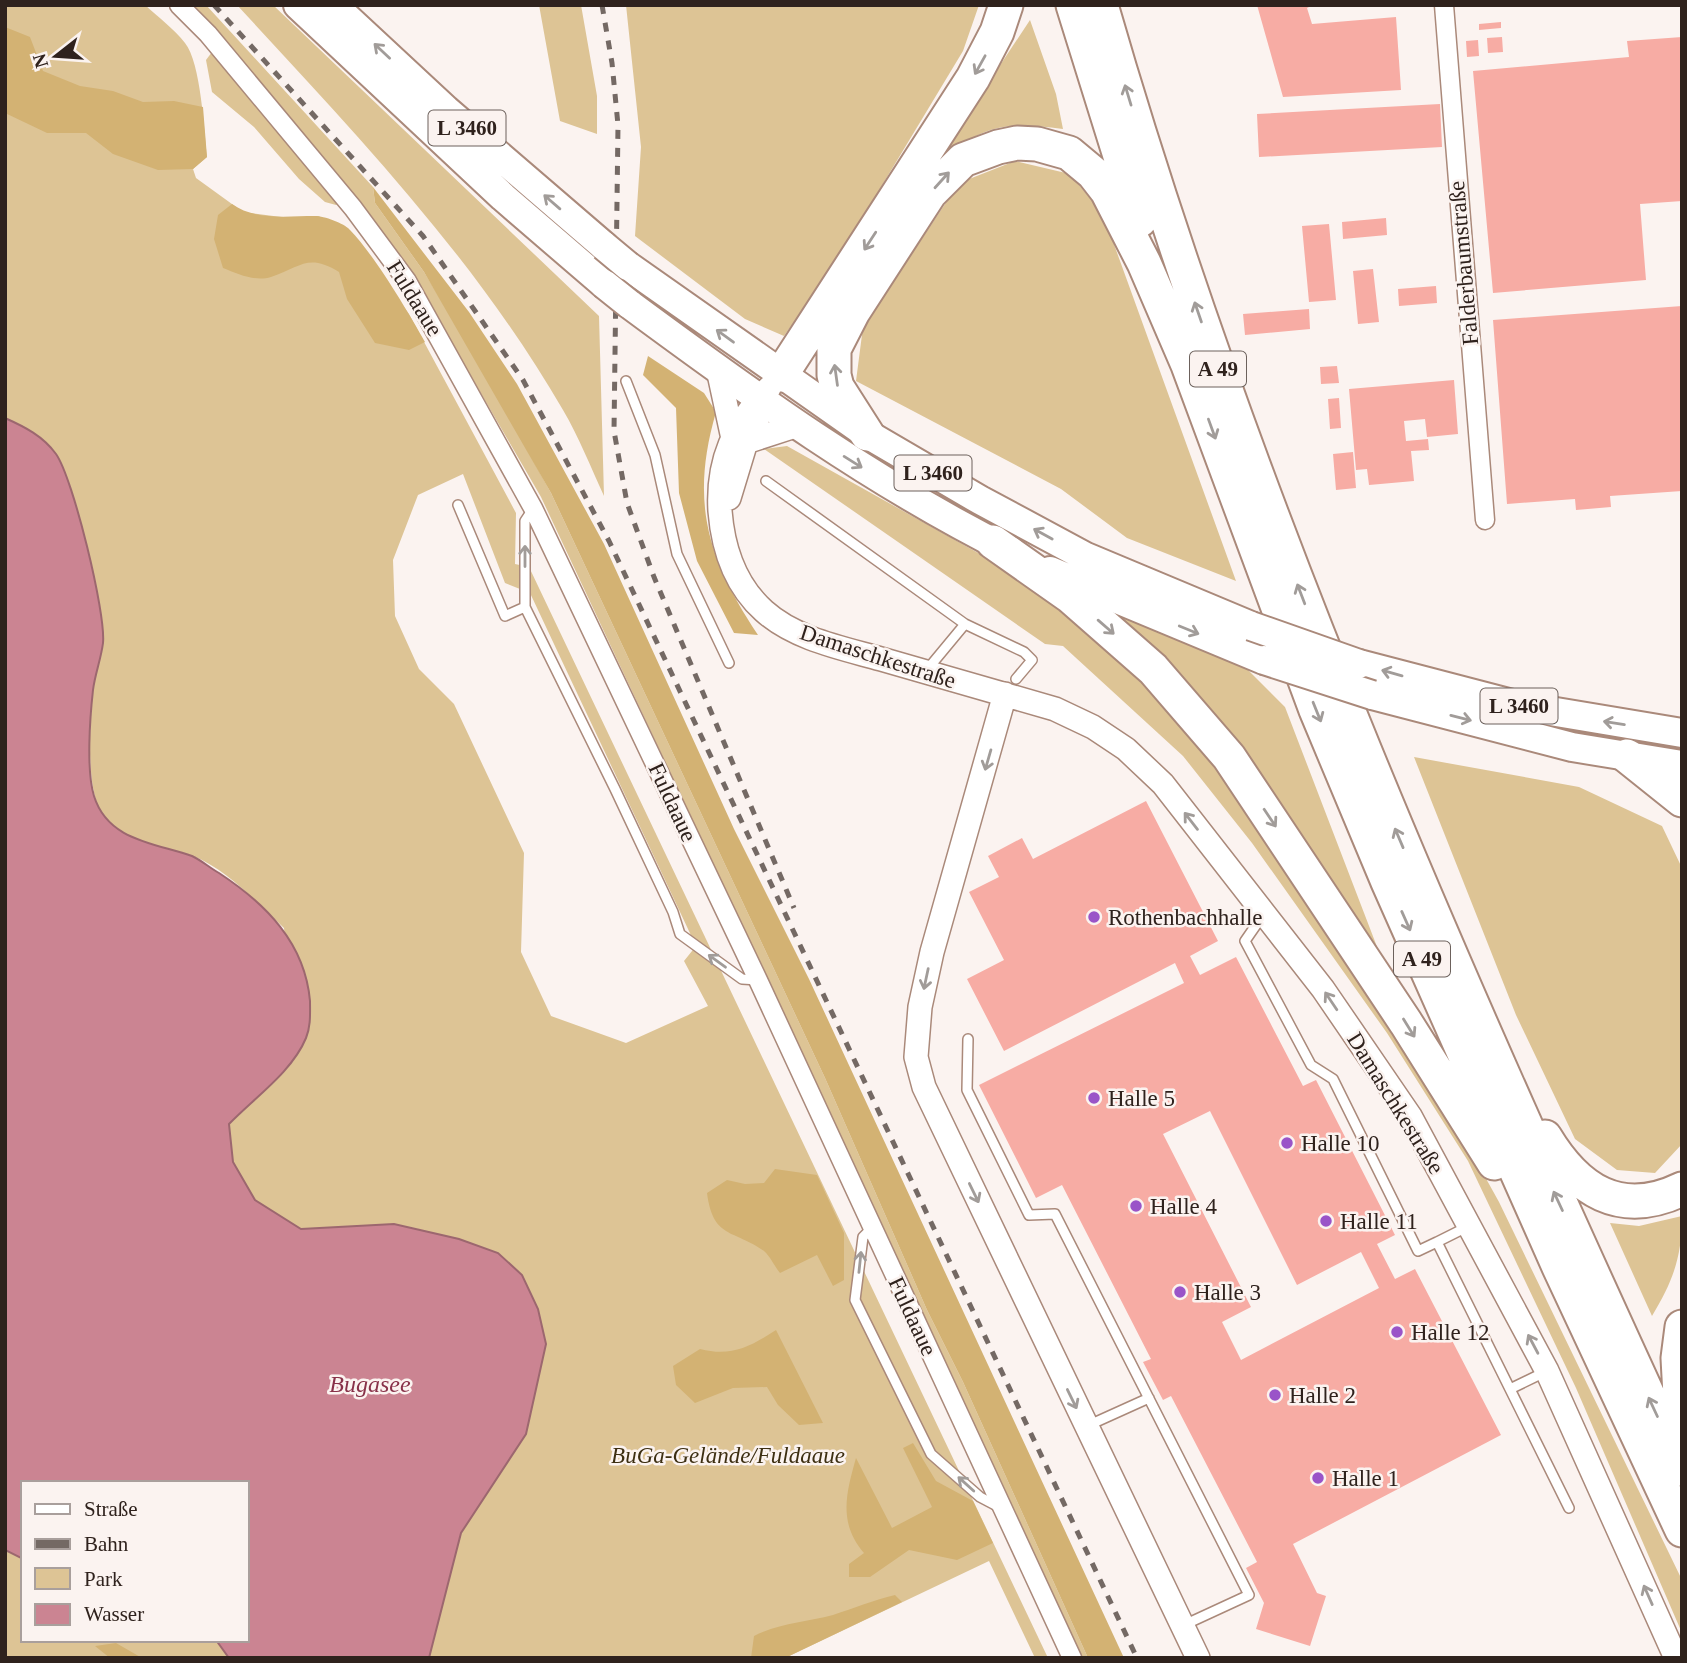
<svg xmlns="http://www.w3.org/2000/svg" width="1687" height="1663" font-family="Georgia,serif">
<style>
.green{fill:#ddc495;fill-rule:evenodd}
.forest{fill:#d3b273}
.water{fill:#cb8492;stroke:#9c676f;stroke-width:2}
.building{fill:#f7aca4;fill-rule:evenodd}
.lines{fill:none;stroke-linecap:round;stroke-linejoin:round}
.service-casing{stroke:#aa897a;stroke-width:12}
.minor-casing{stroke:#aa897a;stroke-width:21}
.tertiary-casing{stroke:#aa897a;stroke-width:26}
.primary-casing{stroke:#aa897a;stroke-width:32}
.motorway-casing{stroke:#aa897a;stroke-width:37}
.service{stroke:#fff;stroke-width:9}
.minor{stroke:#fff;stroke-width:18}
.tertiary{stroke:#fff;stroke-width:23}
.primary{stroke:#fff;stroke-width:28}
.motorway{stroke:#fff;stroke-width:33}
.rail{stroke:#746964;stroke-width:5;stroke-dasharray:9 9;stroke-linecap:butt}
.primary-bridge-casing{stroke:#aa897a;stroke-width:32;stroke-linecap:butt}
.primary-bridge{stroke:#fff;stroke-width:28}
.oneway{stroke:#a19c99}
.poi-dot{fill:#9a54c8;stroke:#fbf3f0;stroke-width:2.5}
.labels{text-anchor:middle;stroke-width:5;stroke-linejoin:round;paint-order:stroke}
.shield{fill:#fbf3f0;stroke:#6c615c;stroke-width:2}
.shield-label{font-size:21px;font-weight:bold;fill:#2f221d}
.street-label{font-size:23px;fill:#2f221d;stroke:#fbf3f0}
.poi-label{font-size:23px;fill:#2f221d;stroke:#fbf3f0;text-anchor:start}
.park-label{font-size:23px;font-style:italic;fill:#3d2f12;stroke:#fbf3f0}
.water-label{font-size:24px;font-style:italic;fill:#883149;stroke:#fbf3f0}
</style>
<rect width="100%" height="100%" fill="#fbf3f0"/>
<!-- green -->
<path class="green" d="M5,5H145C158,17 174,29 185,43C201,63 204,131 207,157L193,169L196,178L243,212L289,218L318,216L348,228L409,314L516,513L515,564L529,567L1048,1658H1035L989,1561L785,1658H429L461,1533L526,1434L546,1344L538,1309L522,1275L497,1253L459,1239L394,1224L301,1229L255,1200L232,1162L229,1124L296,1057L284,928C257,903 228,870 193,856C164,845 127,845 106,820C84,794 90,723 93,690C95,674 101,659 103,643C106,614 73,478 56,454C43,436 25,427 5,418ZM463,474L505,583L530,593L696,946L684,961L708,1006L626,1043L551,1016L521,952L524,853L454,704L419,669L395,616L393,560L418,495Z
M190,5H206L373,187L375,203L424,272L477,359L551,493L825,1078L927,1310L963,1382L1088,1658H1081L881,1223L541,497L414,278L362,204Z
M237,5H273L599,316L604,496C591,468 579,437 563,410C475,258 355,133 237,5Z
M539,5H581L597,96V134L560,121Z
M626,5H979L963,51L831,270L784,336L745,319L635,236L641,147Z
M1030,20L1056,94L1063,129C998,121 982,126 932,168Z
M212,52L338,203L336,205L325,202L299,179L254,127L212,92L206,60Z
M1015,161L1070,174L1103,214L1236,581L1127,538L1061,489L856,381L863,327L959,183Z
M787,446L1005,568L1053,598L1181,716L1438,1092L1499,1202L1682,1580V1633L1576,1388L1468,1161L1387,1033L1252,843L1183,756L1063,646L1045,644L764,449Z
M1110,613L1241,663L1285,707L1384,965L1210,708L1160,655Z
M1414,757L1579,787L1662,826L1682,868V1144L1655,1173L1617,1170L1575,1139L1516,1015Z
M1682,1216C1682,1257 1673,1281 1652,1316L1610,1223L1639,1226Z
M5,1550L23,1559V1640H216L229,1658H5Z"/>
<!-- forest -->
<path class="forest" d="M5,27L30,37L43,71L80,86L113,91L143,102L174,101L203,107L207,157L193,169L158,170L113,154L86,133H47L5,113Z
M373,187L469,312L517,384L604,544L734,829L809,979L1124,1658H1088L963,1382L927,1310L825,1078L551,493L424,272L375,203Z
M232,204C256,221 287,216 315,216C324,216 344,223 350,230C375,256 407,310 425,342L409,350L375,343L347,299L339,272C308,253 301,267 271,277C255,282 238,274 223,268L214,239L218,215Z
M648,356L704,393L716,412C690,502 707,558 758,635L734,633L697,561L679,493L676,408L643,375Z
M775,1169L817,1175L844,1233V1280L833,1286L817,1255L780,1273C775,1267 770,1256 764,1251C733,1229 713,1239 707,1193L727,1180L745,1184L764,1183Z
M776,1330L823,1423L799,1425L778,1405L767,1387L733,1388L695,1403L676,1385L673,1366L700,1349C731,1357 750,1347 776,1330Z
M913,1443L936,1481L973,1501L993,1543L957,1560L909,1550L870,1577H849V1564L864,1553C838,1523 846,1493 856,1458L892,1528L932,1507L903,1448Z
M895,1595L902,1602L785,1658H751L754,1636C780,1623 806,1622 833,1615C854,1608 874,1600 895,1595Z
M116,1643L142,1658H110L95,1646Z"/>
<!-- water -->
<path class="water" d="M5,418C25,427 43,436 56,454C73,478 106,613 103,643C101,659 95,674 93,690C90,717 86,770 94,796C108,841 155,843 192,856C201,860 210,868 219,873C266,904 305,943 310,1001C310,1013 311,1026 306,1038C292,1072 254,1098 229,1124L233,1162L255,1200L301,1229L394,1224L459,1239L498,1253L522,1275L538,1309L546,1344L526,1434L461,1533L429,1658H229L216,1640H247V1483H23V1559L5,1550Z"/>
<!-- building -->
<path class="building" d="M1257,5H1313L1307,8L1312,24L1396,17L1401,90L1283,97Z
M1501,22V28L1479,30V24Z
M1502,37L1503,52L1488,53L1487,38Z
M1682,37V201L1640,204L1646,280L1493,293L1473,71L1629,57L1627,41Z
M1478,40L1479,56L1467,57L1466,41Z
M1440,104L1442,147L1259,157L1257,114Z
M1386,218L1387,235L1343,239L1342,222Z
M1329,224L1336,300L1309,302L1302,226Z
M1373,269L1379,322L1358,324L1353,271Z
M1436,286L1437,303L1399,306L1398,289Z
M1682,306V491L1610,496L1611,507L1576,510L1575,499L1507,504L1493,320Z
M1309,309L1310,329L1245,335L1243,314Z
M1337,366L1339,383L1321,384L1320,367Z
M1454,380L1458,434L1427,437L1425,419L1404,421L1406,441L1428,439L1429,450L1411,451L1414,481L1369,485L1367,469L1356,470L1349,389Z
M1339,398L1341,428L1330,429L1328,399Z
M1353,452L1356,488L1336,490L1333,454Z
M1146,801L1218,941L1190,956L1200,975L1236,957L1303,1086L1316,1080L1395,1235L1377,1244L1395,1279L1415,1269L1501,1435L1293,1544L1317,1593L1326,1596L1310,1646L1256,1629L1264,1603L1246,1568L1257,1562L1171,1396L1163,1400L1143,1362L1151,1359L1062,1185L1036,1198L979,1085L1184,983L1175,963L1004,1051L967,979L1004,960L969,892L999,877L988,856L1022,838L1033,859ZM1210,1111L1297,1285L1361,1252L1379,1288L1241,1360L1222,1322L1251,1307L1163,1134Z"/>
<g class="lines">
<defs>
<path id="service" d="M626,381L655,455L677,554L729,663
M766,481L965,624L1024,652L1032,660L1016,679
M458,505L505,616L525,607L615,789L673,912L680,934L742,979L758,980
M525,607V521L533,509
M926,671L965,624
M1263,915L1245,941L1311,1065L1333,1079L1418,1251L1437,1242L1569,1508
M968,1039L967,1090L1029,1215L1055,1214L1249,1595L1184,1625
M872,1228L863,1237L855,1300L931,1454L980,1497L999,1507
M1437,1242L1467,1227
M1510,1389L1545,1372
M1087,1426L1149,1398"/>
<path id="minor" d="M179,5L208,34L353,208L407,281L533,508L758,980L1072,1658
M1444,5L1485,520"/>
<path id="tertiary" d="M718,369L732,434
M769,388C734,424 717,461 720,511C723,549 735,585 764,611C795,639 842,648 881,659C939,676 997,692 1055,709L1093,727L1126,749L1163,784L1323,989L1410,1116L1547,1371L1676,1658
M746,442L795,426
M729,498L746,442L757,422
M1005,694L932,952L920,1007L916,1057L924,1087L1198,1658"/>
<path id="primary" d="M298,5L503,197L604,284
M333,5L446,110L604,246
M628,266L867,434L980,500L1086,557L1251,626
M629,304C752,395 872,482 1010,551
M1050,571L1264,660
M1359,664L1520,706L1682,733
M1372,695L1572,747L1682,765"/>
<path id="motorway" d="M1073,5L1140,220
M1101,5C1247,512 1462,992 1682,1469
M781,375L973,78L997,32L1006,5
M867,434L837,387L834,375V349L853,312L930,193L963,160L998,147L1017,143L1037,144L1069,153L1093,173L1107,191L1144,263L1188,365L1316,710L1388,882L1559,1267L1682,1530
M993,542L1071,597L1153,669L1229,757L1406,1023L1494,1163
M1627,756L1682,800
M1545,1137C1577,1190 1620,1219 1682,1189
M1682,1327L1678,1358L1682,1433"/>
</defs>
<!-- service casing -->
<use href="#service" class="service-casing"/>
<!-- minor casing -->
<use href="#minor" class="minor-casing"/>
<!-- tertiary casing -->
<use href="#tertiary" class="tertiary-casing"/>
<!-- primary casing -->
<use href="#primary" class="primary-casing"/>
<!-- motorway casing -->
<use href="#motorway" class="motorway-casing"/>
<!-- service -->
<use href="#service" class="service"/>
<!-- minor -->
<use href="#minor" class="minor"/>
<!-- tertiary -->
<use href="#tertiary" class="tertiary"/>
<!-- primary -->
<use href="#primary" class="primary"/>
<!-- motorway -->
<use href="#motorway" class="motorway"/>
<!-- rail -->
<path class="rail" d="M214,5L423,236L523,380L609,541L1137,1658
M602,5L612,63L618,125L614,431L627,503L654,577L794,908"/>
<defs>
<path id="primary-bridge" d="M604,246L628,266
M604,284L629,304
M1251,626L1359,664
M1264,660L1372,695"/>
</defs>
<!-- primary-bridge casing -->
<use href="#primary-bridge" class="primary-bridge-casing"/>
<!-- primary-bridge -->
<use href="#primary-bridge" class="primary-bridge"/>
</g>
<!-- one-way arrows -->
<defs><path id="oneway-shaft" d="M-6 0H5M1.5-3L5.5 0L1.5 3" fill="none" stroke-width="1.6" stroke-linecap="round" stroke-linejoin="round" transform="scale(1.75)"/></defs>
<g class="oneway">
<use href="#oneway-shaft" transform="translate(382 51) rotate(-137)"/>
<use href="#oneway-shaft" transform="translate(980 65) rotate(119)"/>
<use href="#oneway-shaft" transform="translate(1128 95) rotate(-107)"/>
<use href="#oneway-shaft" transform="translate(942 180) rotate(-48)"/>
<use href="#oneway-shaft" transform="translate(552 202) rotate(-139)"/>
<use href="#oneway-shaft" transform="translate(870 241) rotate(123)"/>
<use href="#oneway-shaft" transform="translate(1198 312) rotate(-109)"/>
<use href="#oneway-shaft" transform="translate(725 336) rotate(-144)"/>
<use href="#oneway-shaft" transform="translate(836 375) rotate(-98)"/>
<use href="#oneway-shaft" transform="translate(1212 429) rotate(70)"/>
<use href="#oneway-shaft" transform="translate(853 462) rotate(32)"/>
<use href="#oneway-shaft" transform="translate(1043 534) rotate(-151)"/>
<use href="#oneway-shaft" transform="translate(525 556) rotate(-90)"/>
<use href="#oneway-shaft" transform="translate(1301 594) rotate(-111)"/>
<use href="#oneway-shaft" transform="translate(1106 627) rotate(41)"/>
<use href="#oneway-shaft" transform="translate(1189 630) rotate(22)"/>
<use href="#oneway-shaft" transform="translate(1392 673) rotate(-164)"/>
<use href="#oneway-shaft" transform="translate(1317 712) rotate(68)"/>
<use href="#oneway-shaft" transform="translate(1461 718) rotate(14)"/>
<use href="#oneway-shaft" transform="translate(1614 723) rotate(-171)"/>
<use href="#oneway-shaft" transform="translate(988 760) rotate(106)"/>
<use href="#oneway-shaft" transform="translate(1270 818) rotate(56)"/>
<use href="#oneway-shaft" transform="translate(1191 821) rotate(-128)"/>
<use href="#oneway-shaft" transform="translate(1399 838) rotate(-113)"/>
<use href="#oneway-shaft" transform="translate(1406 921) rotate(66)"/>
<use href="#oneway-shaft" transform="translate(717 961) rotate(-144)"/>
<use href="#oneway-shaft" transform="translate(926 979) rotate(102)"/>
<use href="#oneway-shaft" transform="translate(1331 1001) rotate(-124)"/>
<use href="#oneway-shaft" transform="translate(1409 1028) rotate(58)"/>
<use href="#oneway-shaft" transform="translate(974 1193) rotate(64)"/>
<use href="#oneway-shaft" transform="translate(1558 1201) rotate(-115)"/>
<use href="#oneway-shaft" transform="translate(860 1262) rotate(-84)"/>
<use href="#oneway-shaft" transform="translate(1533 1344) rotate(-118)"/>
<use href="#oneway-shaft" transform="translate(1072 1399) rotate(64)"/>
<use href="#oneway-shaft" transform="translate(1653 1407) rotate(-115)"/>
<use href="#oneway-shaft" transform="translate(966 1484) rotate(-138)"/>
<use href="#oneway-shaft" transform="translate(1648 1595) rotate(-114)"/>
</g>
<!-- markers -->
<g class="poi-dot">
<circle cx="1094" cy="917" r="7"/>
<circle cx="1094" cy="1098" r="7"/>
<circle cx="1287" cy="1143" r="7"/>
<circle cx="1136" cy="1206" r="7"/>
<circle cx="1326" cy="1221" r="7"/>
<circle cx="1180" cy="1292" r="7"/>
<circle cx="1397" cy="1332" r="7"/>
<circle cx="1275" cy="1395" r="7"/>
<circle cx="1318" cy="1478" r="7"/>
</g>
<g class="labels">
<!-- shield labels -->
<g class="shield">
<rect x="428.5" y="110.5" width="77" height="35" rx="5"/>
<rect x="1190" y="351.5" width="56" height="35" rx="5"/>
<rect x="894.5" y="455.5" width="77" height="35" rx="5"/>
<rect x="1480.5" y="688.5" width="77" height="35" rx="5"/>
<rect x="1394" y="941.5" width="56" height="35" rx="5"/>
</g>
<g class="shield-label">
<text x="467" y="135">L 3460</text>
<text x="1218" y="376">A 49</text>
<text x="933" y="480">L 3460</text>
<text x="1519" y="713">L 3460</text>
<text x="1422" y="966">A 49</text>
</g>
<!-- street labels -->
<g class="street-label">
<text transform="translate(1463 263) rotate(-95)" y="8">Falderbaumstraße</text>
<text transform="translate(415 298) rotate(58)" y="8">Fuldaaue</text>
<text transform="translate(878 656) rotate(18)" y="8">Damaschkestraße</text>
<text transform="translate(673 802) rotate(65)" y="8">Fuldaaue</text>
<text transform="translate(1396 1103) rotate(58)" y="8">Damaschkestraße</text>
<text transform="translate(913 1316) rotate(65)" y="8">Fuldaaue</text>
</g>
<!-- poi labels -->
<g class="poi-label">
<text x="1108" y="925">Rothenbachhalle</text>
<text x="1108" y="1106">Halle 5</text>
<text x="1301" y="1151">Halle 10</text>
<text x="1150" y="1214">Halle 4</text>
<text x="1340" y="1229">Halle 11</text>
<text x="1194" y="1300">Halle 3</text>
<text x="1411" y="1340">Halle 12</text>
<text x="1289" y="1403">Halle 2</text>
<text x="1332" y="1486">Halle 1</text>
</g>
<!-- park labels -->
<g class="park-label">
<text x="728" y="1463">BuGa-Gelände/Fuldaaue</text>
</g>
<!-- water labels -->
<g class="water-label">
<text x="370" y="1392">Bugasee</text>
</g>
</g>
<!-- border -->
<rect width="1687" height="1663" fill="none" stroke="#2f221d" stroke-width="14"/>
<!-- legend -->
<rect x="21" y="1481" width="228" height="161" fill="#fbf3f0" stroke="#a99f9c" stroke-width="2"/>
<rect x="35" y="1504" width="35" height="10" fill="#ffffff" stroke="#a99f9c" stroke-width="2"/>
<text x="84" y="1516" font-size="21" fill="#2f221d">Straße</text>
<rect x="35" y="1539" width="35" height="10" fill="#746964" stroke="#a99f9c" stroke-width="2"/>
<text x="84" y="1551" font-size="21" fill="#2f221d">Bahn</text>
<rect x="35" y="1568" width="35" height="21" fill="#ddc495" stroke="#a99f9c" stroke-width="2"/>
<text x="84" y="1586" font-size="21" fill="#2f221d">Park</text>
<rect x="35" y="1604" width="35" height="21" fill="#cb8492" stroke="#a99f9c" stroke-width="2"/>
<text x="84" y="1621" font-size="21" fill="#2f221d">Wasser</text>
<!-- north arrow -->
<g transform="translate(56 56) rotate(253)" stroke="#fbf3f0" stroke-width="5" paint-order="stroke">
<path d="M0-5L12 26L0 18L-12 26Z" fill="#2f221d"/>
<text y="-10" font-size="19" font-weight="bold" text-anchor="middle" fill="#2f221d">N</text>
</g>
</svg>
